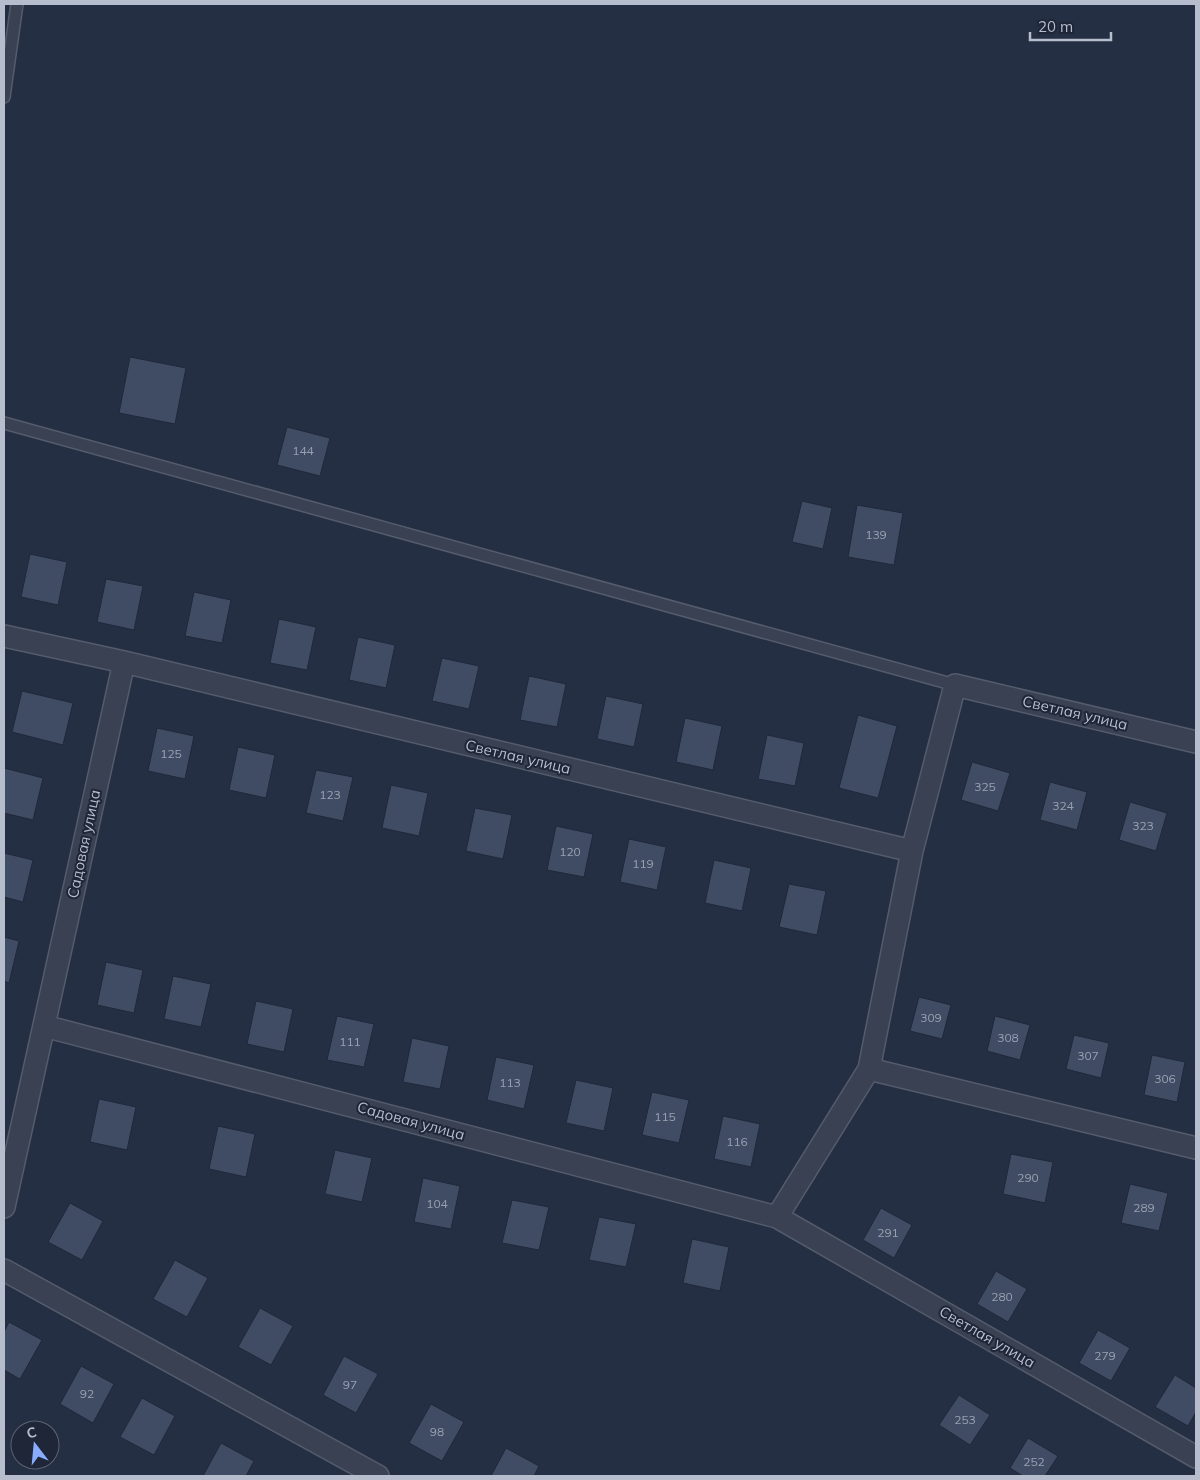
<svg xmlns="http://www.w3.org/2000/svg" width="1200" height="1480" font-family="Mulish,sans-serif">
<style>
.building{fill:#404c63;stroke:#20283a}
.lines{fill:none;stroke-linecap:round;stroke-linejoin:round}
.lane-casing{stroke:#545c6c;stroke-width:14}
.street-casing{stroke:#545c6c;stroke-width:24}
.lane{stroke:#394152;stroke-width:11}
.street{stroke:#394152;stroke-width:21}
.labels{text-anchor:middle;stroke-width:4;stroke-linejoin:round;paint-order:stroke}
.number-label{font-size:12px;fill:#98a1b2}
.street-label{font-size:15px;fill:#b6bdcc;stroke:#1e2638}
</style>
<rect width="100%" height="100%" fill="#242f43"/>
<!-- building -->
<path class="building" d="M130,357L186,368L175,424L119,413Z
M287,427L330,438L320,476L277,465Z
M802,501L832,508L823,549L792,542Z
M857,505L903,513L894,565L848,557Z
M30,554L67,562L58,605L21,597Z
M106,579L143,586L134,630L97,622Z
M194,592L231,600L222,643L185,636Z
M279,619L316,627L307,670L270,663Z
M358,637L395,645L386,688L349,680Z
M442,658L479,666L469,709L432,701Z
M529,676L566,684L557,727L520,720Z
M22,691L73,703L63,745L12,732Z
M606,696L643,704L634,747L597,739Z
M858,715L897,726L878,798L839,788Z
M685,718L722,726L713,770L676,762Z
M157,728L194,736L185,779L148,771Z
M767,735L804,743L795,786L758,779Z
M238,747L275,755L266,798L229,790Z
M972,762L1010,773L998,811L961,800Z
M4,768L43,778L33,820L4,813Z
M316,770L353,777L343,821L306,813Z
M1050,782L1087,792L1077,830L1040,820Z
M391,785L428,793L419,836L382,828Z
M1130,802L1167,813L1156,851L1119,840Z
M475,808L512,815L503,859L466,851Z
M556,826L593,834L584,877L547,870Z
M629,839L666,847L657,890L620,882Z
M4,853L33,860L23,902L4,897Z
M714,860L751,868L742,911L705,903Z
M789,884L826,891L817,935L779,927Z
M4,937L19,941L9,983L4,981Z
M106,962L143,970L134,1013L97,1005Z
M173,976L211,984L201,1027L164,1019Z
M919,997L951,1005L942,1039L910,1031Z
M256,1001L293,1009L284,1052L247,1044Z
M337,1016L374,1024L364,1067L327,1060Z
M995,1016L1030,1025L1020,1060L987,1051Z
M1074,1035L1109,1043L1101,1078L1066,1069Z
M412,1038L449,1046L440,1089L403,1082Z
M1152,1055L1185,1062L1177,1102L1144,1095Z
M496,1057L534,1065L524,1109L487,1100Z
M576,1080L613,1088L604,1131L566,1123Z
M652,1092L689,1100L679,1143L642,1135Z
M99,1099L136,1107L127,1150L90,1142Z
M723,1116L760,1124L751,1167L714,1159Z
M218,1126L255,1134L246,1177L209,1169Z
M335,1150L372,1158L362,1202L325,1194Z
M1011,1154L1053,1162L1045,1203L1003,1194Z
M423,1178L460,1186L451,1229L414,1222Z
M1130,1184L1168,1193L1159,1231L1121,1223Z
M512,1200L549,1207L539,1250L502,1243Z
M70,1203L103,1221L82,1260L48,1242Z
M881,1208L912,1225L894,1258L863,1240Z
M599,1217L636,1224L626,1267L589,1260Z
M692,1239L729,1247L720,1291L683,1283Z
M175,1260L208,1278L187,1317L153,1299Z
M996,1271L1027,1289L1008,1322L977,1304Z
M260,1308L293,1326L271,1365L238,1347Z
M9,1322L42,1340L20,1379L4,1370V1332Z
M1098,1330L1130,1348L1111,1381L1079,1363Z
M344,1356L378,1374L356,1413L323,1395Z
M81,1366L114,1384L93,1423L60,1404Z
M1175,1375L1196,1388V1412L1188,1426L1155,1407Z
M959,1395L990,1415L970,1445L939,1425Z
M142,1398L175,1416L154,1455L120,1437Z
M431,1404L464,1422L442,1461L409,1443Z
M1028,1438L1058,1456L1045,1476H1023L1010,1468Z
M221,1443L254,1461L246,1476H203Z
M506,1448L539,1466L534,1476H491Z"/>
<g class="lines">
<defs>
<path id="lane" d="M4,97L17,4
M4,423L955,685"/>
<path id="street" d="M4,636L124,662L912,851
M44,1026L777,1217L1196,1457
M869,1069L1196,1148
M4,1207L124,662
M777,1217L869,1069L912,851L955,685L1196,742
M4,1270L378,1476"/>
</defs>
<!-- lane casing -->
<use href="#lane" class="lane-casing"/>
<!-- street casing -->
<use href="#street" class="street-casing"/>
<!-- lane -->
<use href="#lane" class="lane"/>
<!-- street -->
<use href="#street" class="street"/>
</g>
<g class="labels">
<!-- number labels -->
<g class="number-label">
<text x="303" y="455">144</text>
<text x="876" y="539">139</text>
<text x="171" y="758">125</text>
<text x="985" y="791">325</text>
<text x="330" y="799">123</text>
<text x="1063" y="810">324</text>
<text x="1143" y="830">323</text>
<text x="570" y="856">120</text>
<text x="643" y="868">119</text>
<text x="931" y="1022">309</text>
<text x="1008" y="1042">308</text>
<text x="350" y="1046">111</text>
<text x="1088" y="1060">307</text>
<text x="1165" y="1083">306</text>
<text x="510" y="1087">113</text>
<text x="665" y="1121">115</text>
<text x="737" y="1146">116</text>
<text x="1028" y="1182">290</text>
<text x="437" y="1208">104</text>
<text x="1144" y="1212">289</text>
<text x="888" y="1237">291</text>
<text x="1002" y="1301">280</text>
<text x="1105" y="1360">279</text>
<text x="350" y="1389">97</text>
<text x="87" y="1398">92</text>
<text x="965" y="1424">253</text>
<text x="437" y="1436">98</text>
<text x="1034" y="1466">252</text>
</g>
<!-- street labels -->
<g class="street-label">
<text transform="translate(1075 713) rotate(13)" y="5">Светлая улица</text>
<text transform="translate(518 757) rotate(13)" y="5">Светлая улица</text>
<text transform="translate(84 844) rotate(-78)" y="5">Садовая улица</text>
<text transform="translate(411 1121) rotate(15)" y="5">Садовая улица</text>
<text transform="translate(987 1337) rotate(30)" y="5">Светлая улица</text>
</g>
</g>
<!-- border -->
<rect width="1200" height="1480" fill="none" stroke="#b6bdcc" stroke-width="10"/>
<!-- north arrow -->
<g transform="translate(35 1445) rotate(344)"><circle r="24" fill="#1e2638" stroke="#5b6273"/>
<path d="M0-4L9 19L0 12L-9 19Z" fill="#89adfe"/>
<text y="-8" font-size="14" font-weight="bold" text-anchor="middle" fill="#b6bdcc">С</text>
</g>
<!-- scale -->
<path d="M1030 32v8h81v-8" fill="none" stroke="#b6bdcc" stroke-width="2.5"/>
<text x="1038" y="32" font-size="15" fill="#b6bdcc" stroke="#1e2638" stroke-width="4" paint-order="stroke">20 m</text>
</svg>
